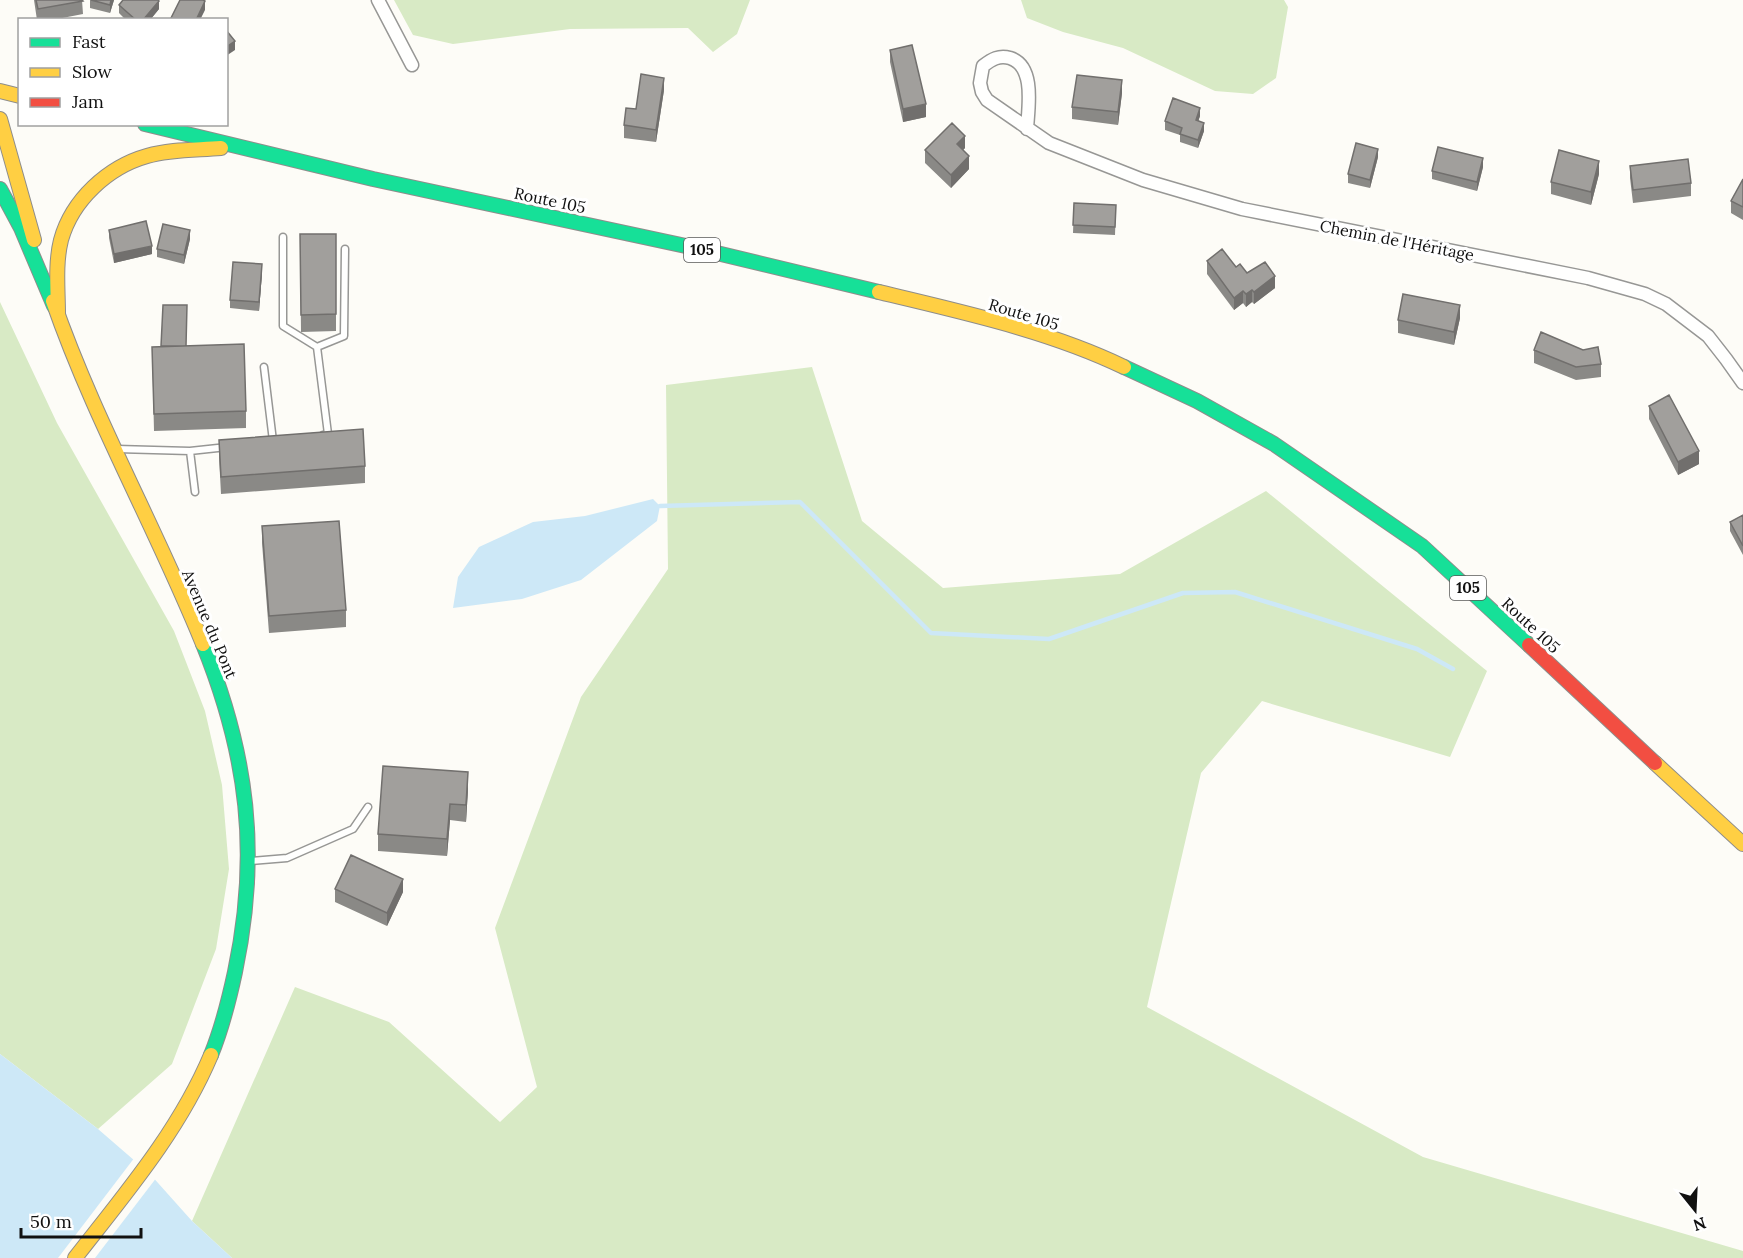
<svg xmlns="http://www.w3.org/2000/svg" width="1743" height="1258" font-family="Lora,serif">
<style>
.forest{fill:#d8eac5}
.water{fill:#cde8f7}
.pier{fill:#fdfcf7}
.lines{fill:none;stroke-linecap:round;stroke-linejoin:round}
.stream{stroke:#cde8f7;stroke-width:4.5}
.lane-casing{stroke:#979795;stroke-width:9}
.street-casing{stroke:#979795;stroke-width:15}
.fast-casing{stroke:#8e8d8b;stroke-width:16}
.slow-casing{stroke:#8e8d8b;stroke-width:16}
.jam-casing{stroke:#8e8d8b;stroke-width:16}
.lane{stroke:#fffffe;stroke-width:6}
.street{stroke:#fffffe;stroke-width:12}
.fast{stroke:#16e098;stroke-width:14}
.slow{stroke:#ffcf43;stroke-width:14}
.jam{stroke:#f24e42;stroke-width:14}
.wall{fill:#8a8986}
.shaded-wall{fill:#716f6d}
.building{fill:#a19f9c;stroke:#716f6d;stroke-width:1.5}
.labels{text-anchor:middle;stroke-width:6;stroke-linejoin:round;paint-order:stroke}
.shield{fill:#fff;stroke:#585858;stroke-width:1.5}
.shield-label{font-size:15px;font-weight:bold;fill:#111}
.street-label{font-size:16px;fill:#111;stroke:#fff}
</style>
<rect width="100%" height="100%" fill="#fdfcf7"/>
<!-- forest -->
<path class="forest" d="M394,0H750L737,34L713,52L688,28L570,29L453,44L413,35Z
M1021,0H1284L1288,7L1276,78L1253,94L1215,91L1123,48L1063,32L1027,18Z
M0,302L57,423L174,631L205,711L222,785L229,869L216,949L172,1064L98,1129L0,1054Z
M812,367L862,521L943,588L1120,574L1266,491L1487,671L1450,757L1262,701L1201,773L1147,1007L1423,1157L1743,1251V1258H232L192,1221L295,987L389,1022L500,1122L537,1087L495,928L581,697L668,569L666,385Z"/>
<!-- water -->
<path class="water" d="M653,499L660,506L657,521L581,580L522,599L453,608L458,577L479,547L533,522L585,516Z
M0,1054L98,1129L150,1174L192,1221L232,1258H0Z"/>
<!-- pier -->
<path class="pier" d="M135,1157L157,1177L95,1258H58Z"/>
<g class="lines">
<!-- stream -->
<path class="stream" d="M660,506L800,502L931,633L1049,639L1183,593L1235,592L1417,649L1453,669"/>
<defs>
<path id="lane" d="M283,237V326L317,347L328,434L323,435
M317,347L344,336L345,249
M264,367L273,441
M117,449L190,451L227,447
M190,451L195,492
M250,861L287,858L353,829L368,807"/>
<path id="street" d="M378,0L412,65
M1027,129C1028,109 1036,66 1010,58C999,55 992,59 983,66L980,83L982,92L987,100L1049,143L1143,180L1242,209L1588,278L1645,294L1666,304L1708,336L1726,359L1743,383"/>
<path id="fast" d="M145,124L373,179L700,249L879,292
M0,189L21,228L54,306
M1124,367L1197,401L1274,444L1422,546L1529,645
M203,644C248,755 260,854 235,972C229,1000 222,1028 211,1055"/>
<path id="slow" d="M0,91L20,96
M0,119L34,240
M879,292C961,312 1047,330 1124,367
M53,301C94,419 156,528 203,644
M58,314C58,290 55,264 61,240C72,200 108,167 147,156C171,149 197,150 221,148
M1655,763L1743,844
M75,1258C125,1194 179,1131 211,1055"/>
<path id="jam" d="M1529,645L1655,763"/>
</defs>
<!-- lane casing -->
<use href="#lane" class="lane-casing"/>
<!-- street casing -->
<use href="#street" class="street-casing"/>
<!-- fast casing -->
<use href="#fast" class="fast-casing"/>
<!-- slow casing -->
<use href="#slow" class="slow-casing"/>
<!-- jam casing -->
<use href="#jam" class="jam-casing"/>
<!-- lane -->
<use href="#lane" class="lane"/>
<!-- street -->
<use href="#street" class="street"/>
<!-- fast -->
<use href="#fast" class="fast"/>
<!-- slow -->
<use href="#slow" class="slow"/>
<!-- jam -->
<use href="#jam" class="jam"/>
</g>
<!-- wall -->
<path class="wall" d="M34,0H82L83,14L52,20H37Z
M90,0H114L110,13L90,8Z
M119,5L159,9L150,20H126L119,13Z
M890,50L926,117L903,122L890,62Z
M664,90L656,142L624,138V125Z
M1122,93L1118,125L1072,119V107Z
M1200,116L1198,121L1204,131L1198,148L1180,142V135L1165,130V121Z
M965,148L963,150L969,169L951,188L925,163V150Z
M1378,157L1370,188L1348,183V174Z
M1630,166L1691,183V196L1633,203L1630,178Z
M1483,167L1477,191L1432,179V171Z
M1599,174L1591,205L1551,194V182Z
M1743,179V220L1731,213V201Z
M1074,203L1116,205L1115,235L1073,233Z
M109,230L152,254L114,263L109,238Z
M300,234H336V331L301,332Z
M190,239L184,264L157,257V249Z
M1207,261L1236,267L1275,288L1254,304L1252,302L1246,307L1243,303L1234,310L1207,274Z
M262,273L259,311L230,308V300Z
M1460,318L1454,345L1398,333V320Z
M186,346L246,411V428L154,431L152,347Z
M1534,350L1601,364V377L1576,380L1534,363Z
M1649,406L1699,464L1678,475L1649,419Z
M219,440L365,466V483L221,494L219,457Z
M1743,515V555L1730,531V522Z
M262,526L346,610V627L269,633L262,543Z
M468,789L466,822L450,820L447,856L378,851V834Z
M335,889L403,892L387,926L335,902Z"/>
<!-- shaded-wall -->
<path class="shaded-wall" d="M111,0H114L110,13V5Z
M159,1V9L150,20H143Z
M205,1V10L200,20H196Z
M235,41V50L226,56V47Z
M664,78V90L656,142V130Z
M1122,80V93L1118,125V112Z
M926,104V117L903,122V109Z
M1200,108V116L1196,128V120Z
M1204,123V131L1198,148V140Z
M965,136V148L957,156V144Z
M1378,149V157L1370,188V180Z
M969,156V169L951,188V175Z
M1483,158V167L1477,191V182Z
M1599,161V174L1591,205V192Z
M190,230V239L184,264V255Z
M152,246V254L114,263V254Z
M262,264V273L259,311V302Z
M1275,276V288L1254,304V292Z
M1252,290V302L1246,307V294Z
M1243,291V303L1234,310V298Z
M1460,305V318L1454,345V332Z
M1699,451V464L1678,475V462Z
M468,772V789L466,822V805Z
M450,804V820L447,856V839Z
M403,879V892L387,926V913Z"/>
<!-- building -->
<path class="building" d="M36,0H82L83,1L38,9Z
M91,0H111L110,5Z
M123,0H158L159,1L143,20H136L119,5Z
M180,0H203L205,1L196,20H170Z
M226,30L235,41L226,47Z
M912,45L926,104L903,109L890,50Z
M641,74L664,78L656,130L624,125L626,108L636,109Z
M1077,75L1122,80L1118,112L1072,107Z
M1173,98L1200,108L1196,120L1204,123L1198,140L1180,134L1182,128L1165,121Z
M952,123L965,136L957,144L969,156L951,175L925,150Z
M1356,143L1378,149L1370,180L1348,174Z
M1438,147L1483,158L1477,182L1432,171Z
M1559,150L1599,161L1591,192L1551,182Z
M1688,159L1691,183L1633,190L1630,166Z
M1743,179V207L1731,201Z
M1074,203L1116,205L1115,227L1073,225Z
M146,221L152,246L114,254L109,230Z
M163,224L190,230L184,255L157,249Z
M300,234H336V314L301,315Z
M1222,249L1236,267L1240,264L1247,273L1265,262L1275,276L1254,292L1252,290L1246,294L1243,291L1234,298L1207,261Z
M233,262L262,264L259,302L230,300Z
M1403,294L1460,305L1454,332L1398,320Z
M163,305H187L186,346H161Z
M1541,332L1583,350L1598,347L1601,364L1576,367L1534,350Z
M244,344L246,411L154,414L152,347Z
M1669,395L1699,451L1678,462L1649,406Z
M363,429L365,466L221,477L219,440Z
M1743,515V546L1730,522Z
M339,521L346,610L269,616L262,526Z
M383,766L468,772L466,805L450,804L447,839L378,834Z
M351,855L403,879L387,913L335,889Z"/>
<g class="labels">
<!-- shield labels -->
<g class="shield">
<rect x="684" y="238" width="36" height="24" rx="4.5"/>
<rect x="1450" y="576" width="36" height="24" rx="4.5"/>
</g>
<g class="shield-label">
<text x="702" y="255">105</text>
<text x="1468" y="593">105</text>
</g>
<!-- street labels -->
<g class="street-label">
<text transform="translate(550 200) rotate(12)" y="6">Route 105</text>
<text transform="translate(1397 240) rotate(11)" y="6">Chemin de l'Héritage</text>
<text transform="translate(1024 314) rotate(17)" y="6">Route 105</text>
<text transform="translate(210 624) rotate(67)" y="6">Avenue du Pont</text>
<text transform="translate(1531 625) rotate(43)" y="6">Route 105</text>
</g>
</g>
<!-- legend -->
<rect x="18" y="18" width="210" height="108" fill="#ffffff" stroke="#a0a0a0" stroke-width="1.5"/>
<rect x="30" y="38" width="30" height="9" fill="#16e098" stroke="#a0a0a0" stroke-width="1.5"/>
<text x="72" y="48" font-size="18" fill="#111111">Fast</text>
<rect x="30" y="68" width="30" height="9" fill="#ffcf43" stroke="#a0a0a0" stroke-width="1.5"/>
<text x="72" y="78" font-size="18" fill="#111111">Slow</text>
<rect x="30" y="98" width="30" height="9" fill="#f24e42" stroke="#a0a0a0" stroke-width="1.5"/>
<text x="72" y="108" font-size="18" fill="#111111">Jam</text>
<!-- north arrow -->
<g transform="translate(1695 1210) rotate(162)" stroke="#ffffff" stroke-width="4.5" paint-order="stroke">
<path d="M0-4.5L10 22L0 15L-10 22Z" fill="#111111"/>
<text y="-9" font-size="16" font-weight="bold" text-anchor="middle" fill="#111111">N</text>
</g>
<!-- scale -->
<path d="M21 1228v9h120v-9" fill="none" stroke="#111111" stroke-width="3"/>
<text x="30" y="1228" font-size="18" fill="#111111" stroke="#ffffff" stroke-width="4.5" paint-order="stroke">50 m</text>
</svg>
